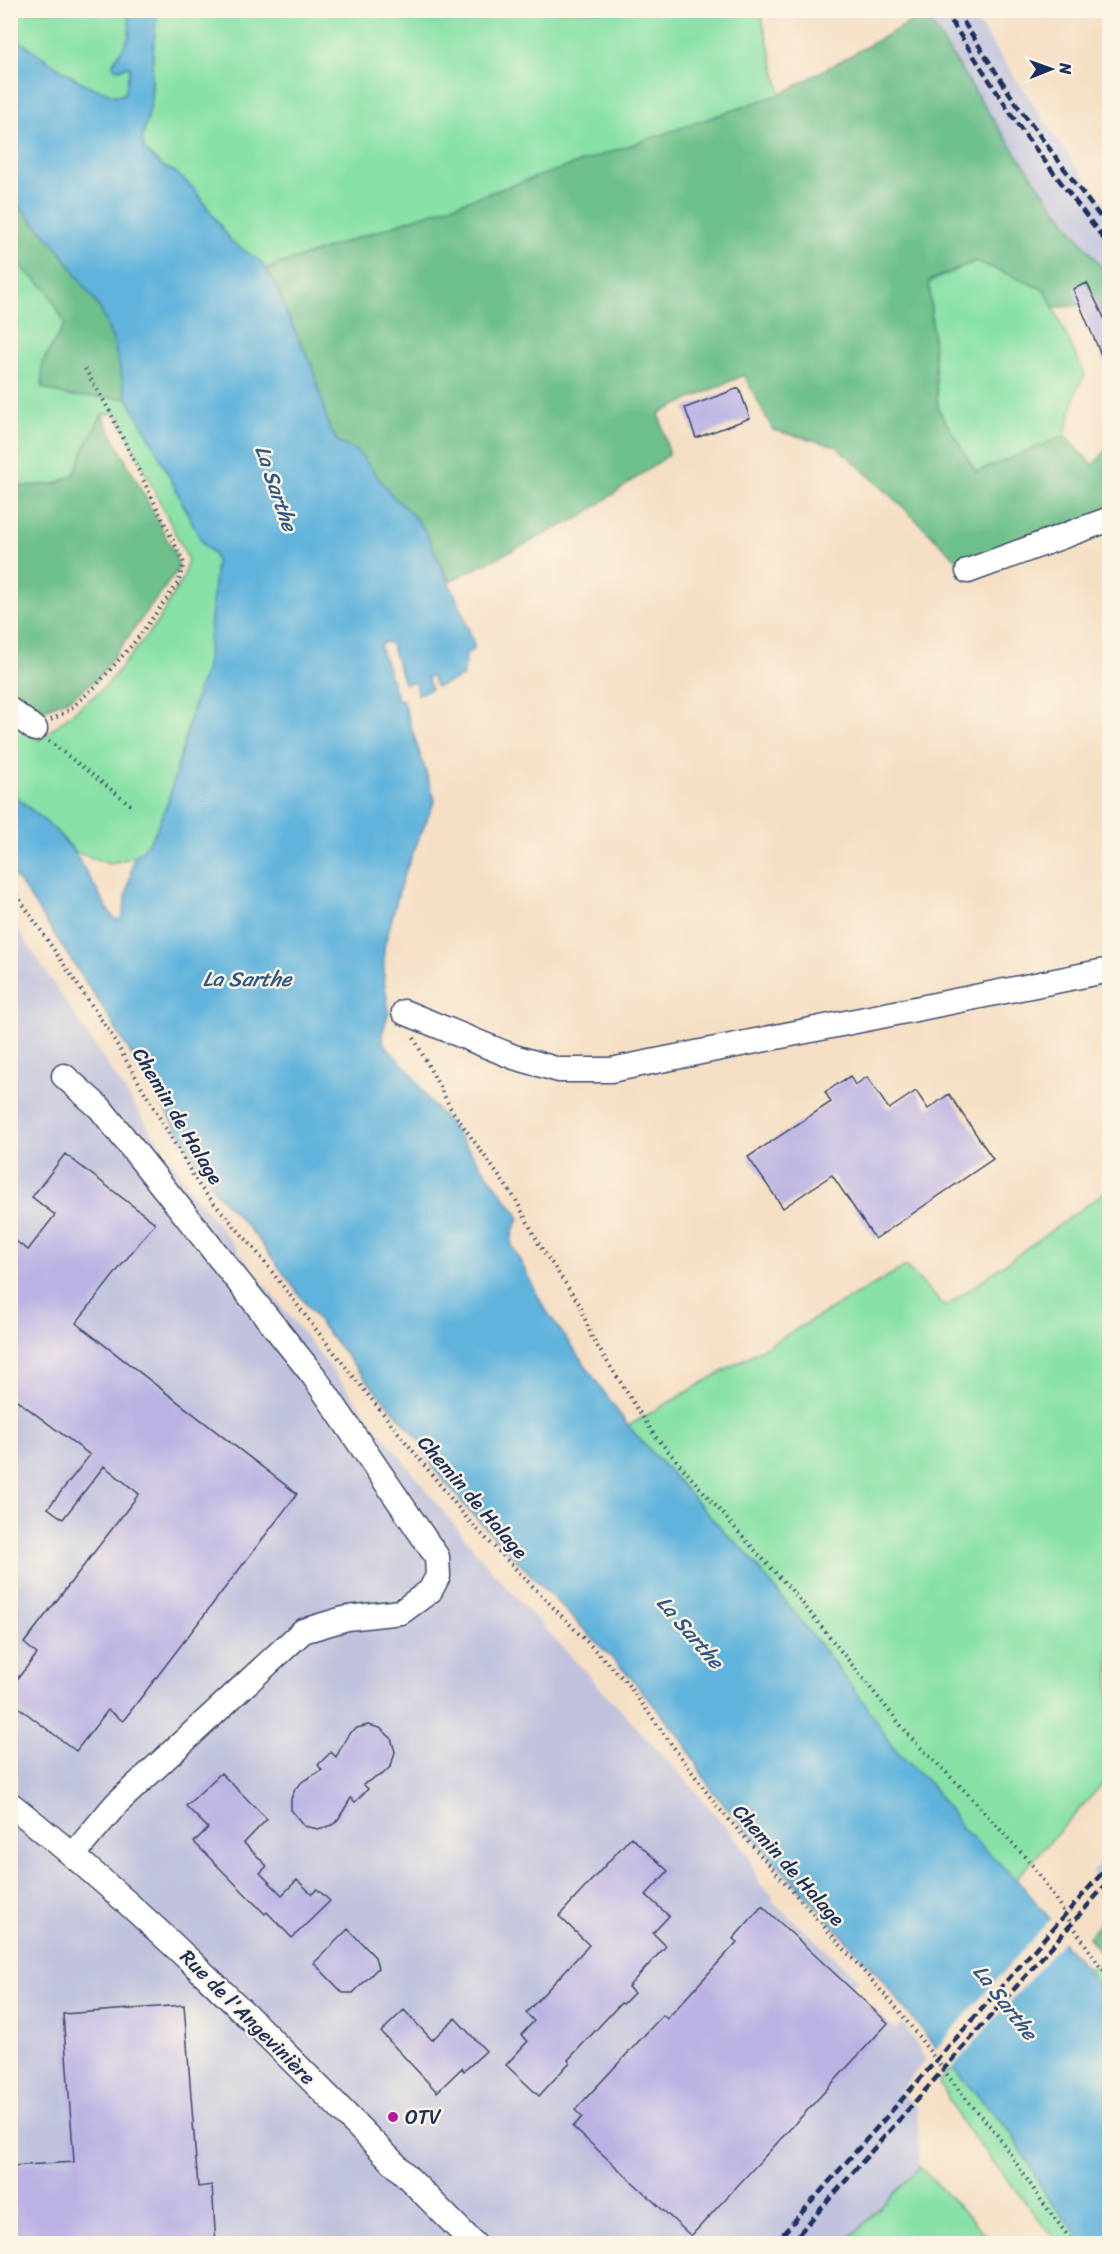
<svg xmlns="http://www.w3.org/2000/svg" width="1120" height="2254" font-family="Sriracha,sans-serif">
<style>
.industrial{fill:#c0c2dd}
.green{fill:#87e1a6;stroke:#518882;stroke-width:1.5}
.forest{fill:#6dbf8b;stroke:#447774;stroke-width:1.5}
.water{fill:#61b3dc;stroke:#3e719d;stroke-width:1.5}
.pier{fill:#f5dfc4}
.building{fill:#bbb2e3}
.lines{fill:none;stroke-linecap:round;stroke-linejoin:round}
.minor-casing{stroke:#3c496d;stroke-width:27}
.path{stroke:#3c496d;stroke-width:4;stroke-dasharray:1.5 4.5;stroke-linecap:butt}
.minor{stroke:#fff;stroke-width:24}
.rail{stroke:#1b2f5e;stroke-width:4.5;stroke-dasharray:9 4.5;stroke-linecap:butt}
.poi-dot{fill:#b5179e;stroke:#fcf5e5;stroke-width:2}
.labels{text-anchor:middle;stroke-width:5;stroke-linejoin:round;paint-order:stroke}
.street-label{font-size:20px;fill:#1b2f5e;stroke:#fcf5e5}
.poi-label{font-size:20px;fill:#1b2f5e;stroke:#fcf5e5;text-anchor:start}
.water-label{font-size:21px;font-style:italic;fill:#305784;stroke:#fcf5e5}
</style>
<rect width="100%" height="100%" fill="#fcf5e5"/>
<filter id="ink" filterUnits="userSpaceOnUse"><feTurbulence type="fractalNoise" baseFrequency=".0167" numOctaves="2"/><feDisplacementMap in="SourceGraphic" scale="12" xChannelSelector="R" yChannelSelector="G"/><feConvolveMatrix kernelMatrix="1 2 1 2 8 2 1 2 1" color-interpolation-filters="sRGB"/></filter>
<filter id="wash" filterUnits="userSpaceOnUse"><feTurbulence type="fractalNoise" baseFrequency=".008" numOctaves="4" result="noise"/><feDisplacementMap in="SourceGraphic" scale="24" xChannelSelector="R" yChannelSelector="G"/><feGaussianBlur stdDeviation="1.35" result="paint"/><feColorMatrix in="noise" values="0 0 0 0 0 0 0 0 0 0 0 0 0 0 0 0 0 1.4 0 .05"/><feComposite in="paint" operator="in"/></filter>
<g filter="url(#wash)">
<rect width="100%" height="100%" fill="#f5dfc4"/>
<!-- industrial -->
<path class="industrial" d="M923,11H970L1062,147L1109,210V278L1050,201L996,124Z
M10,918L192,1192L442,1510L491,1570L690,1785L748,1854L758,1882L773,1896L771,1900L858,1979L851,1988L888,2023L896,2029L902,2022L926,2060L899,2091L917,2107L920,2167L845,2243H11Z
M1109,1851V1889L1092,1873Z"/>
<!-- green -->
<path class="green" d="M11,11H127C133,35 129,42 114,61L120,69L129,66L130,67L125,94L114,95L88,87L11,36Z
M157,11H760L781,94L266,269L231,241L195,190L175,172L162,166L144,149L142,140L151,104L153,51Z
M10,257L48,290L65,324L42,363L68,396L127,398L151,440L203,544L214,554L216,561L207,666L194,703L168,802L153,837L142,852L134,857L109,864L76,852L54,829L11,792V717L39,740L105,687L157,623L183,578L188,559L116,412L102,415L87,443L74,475L55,484L11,487Z
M976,261L1045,290L1085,375L1076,391L1065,436L976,472L938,409L929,282Z
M1109,1189V1777L1016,1879L964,1830L930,1784L893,1748L821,1646L743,1549L726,1534L628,1426L906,1266L945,1307Z
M1109,1955V2002L1087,1969L1099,1965Z
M952,2067L1011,2133L1046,2195L1085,2243H1058L962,2123L939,2082Z
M920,2167L994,2243H845Z"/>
<!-- forest -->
<path class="forest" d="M925,14L996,124L1050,201L1110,278L1109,323L1107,324L1097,303C1082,304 1068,308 1053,307L1045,290L976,261L929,281L938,409L976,472L1065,436L1093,465L1109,447V519L968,571L901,505L836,446L773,430L744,375L659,413L669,455L582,516L450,581L417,520L390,493L358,452L339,443L330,431L312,366L287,315L276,285L266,269L781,94Z
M10,197L58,248L101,310L114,343L127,398L68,396L42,388V363L65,324L47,290L11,257Z
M102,415L175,554L179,568L97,679L71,698L38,712L11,691V487L55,484L74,475L87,443Z
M1109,1912V1955L1105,1959L1088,1937Z"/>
<!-- water -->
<path class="water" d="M127,11H157L153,51L151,104L142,140L144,149L162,166L175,172L195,190L231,241L261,262L266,269L276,285L287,315L312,366L330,431L339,443L358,452L390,493L417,520L426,532L441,567L459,603L474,644V650L466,653L463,677L436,687L432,676L427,677L431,689L418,694L414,682L404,684L391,644L385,642L380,646L398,700L402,699L435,800L403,877L384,947V980L389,1012L382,1034L384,1044L411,1073L432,1105L445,1118L517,1213L519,1219L513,1231L511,1243L543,1306L628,1426L726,1534L743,1549L821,1646L866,1705L893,1748L930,1784L964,1830L1016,1879L1047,1915L1065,1945L1087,1969L1109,2002V2243L1084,2242L1046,2195L1011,2132L949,2064L882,1980L712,1791L681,1738L632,1679L471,1513L434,1469L421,1442L353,1364L323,1327L258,1239L215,1191L103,1008L23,887L11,872L10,792L54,829L75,853L112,916L116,920L122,918L134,857L142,851L153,837L168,802L198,690L207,666L216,561L214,554L203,544L151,440L127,398L114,343L101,310L58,248L11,197V36C42,54 68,80 103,91C111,93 116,98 125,94L130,67L128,66L118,69L114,67L113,63C127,40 134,40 127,11Z"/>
<!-- pier -->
<path class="pier" d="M1052,1917L1065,1939L950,2070L935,2050Z"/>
<g id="blocks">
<!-- building -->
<path class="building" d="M1087,283L1110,330V376L1073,289Z
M739,388L750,418L696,438L685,408Z
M850,1076L855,1085L867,1077L889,1109L916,1091L928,1109L949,1094L993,1159L875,1239L832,1175L783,1208L748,1157L831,1102L825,1092Z
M65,1154L155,1223L76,1323L297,1494L123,1721L108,1710L76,1751L10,1701V1688L37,1654L24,1643L139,1494L104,1466L63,1519L48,1508L90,1455L10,1395V1237L28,1250L55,1215L32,1197Z
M368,1725L380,1728L391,1738L395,1752L391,1766L383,1774L363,1784L368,1789L355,1802L351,1798L339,1818L333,1825L318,1829L304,1826L291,1810V1799L295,1789L303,1781L322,1770L318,1765L331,1752L336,1757L349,1733L357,1728Z
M221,1773L267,1819L244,1843L267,1866L260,1873L282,1895L297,1880L312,1894L317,1889L330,1901L292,1938L267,1912L265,1914L194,1842L208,1828L186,1806Z
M631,1837L668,1871L646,1895L669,1916L653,1933L666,1946L628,1987L634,1993L623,2004L621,2003L568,2060L570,2062L539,2096L506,2065L528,2041L521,2035L534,2021L526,2013L589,1945L559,1916Z
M762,1906L888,2023L691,2236L573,2127L582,2117L575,2110L663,2015L667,2019L737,1942L733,1939Z
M348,1929L375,1957L378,1968L353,1993H343L314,1963Z
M184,2005L198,2187L212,2185L216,2244H10V2166L74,2162L63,2014Z
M404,2010L432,2040L455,2018L486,2051L464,2071L462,2068L437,2092L381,2032Z"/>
</g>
</g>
<g filter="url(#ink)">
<use href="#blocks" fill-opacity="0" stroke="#3c496d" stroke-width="1.5"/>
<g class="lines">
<defs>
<path id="minor" d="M968,571L1110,519
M10,710L35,729
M404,1012L514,1057L559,1070H611L1110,970
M64,1076L100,1108L313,1375L437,1557L438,1576L430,1591L401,1612L347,1618L303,1631L116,1804L74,1854
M10,1804C178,1936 323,2093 474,2244"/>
</defs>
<!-- minor casing -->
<use href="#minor" class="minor-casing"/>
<!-- path -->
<path class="path" d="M51,720L69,710L96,686L137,639L178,583L184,563L109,410L85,369
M49,741L131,805
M10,885L109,1031L200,1187L253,1247L321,1336L469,1521L626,1682L716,1805L900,2012L961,2093L996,2133L1041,2200L1074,2244
M414,1038L451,1109L516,1200L540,1246L580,1305L592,1338L655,1436L742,1536L795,1594L911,1738L966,1792L1034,1867L1099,1965L1110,1977"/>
<!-- minor -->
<use href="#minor" class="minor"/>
<!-- rail -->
<path class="rail" d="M944,10L1022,131L1110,247
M956,10L1017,105L1110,230
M774,2244L1110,1864
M790,2244L1110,1880"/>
</g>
</g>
<!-- markers -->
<circle class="poi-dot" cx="393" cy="2117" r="6"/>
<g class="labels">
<!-- street labels -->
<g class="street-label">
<text transform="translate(178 1116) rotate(59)" y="7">Chemin de Halage</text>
<text transform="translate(473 1497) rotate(49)" y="7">Chemin de Halage</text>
<text transform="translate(789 1865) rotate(48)" y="7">Chemin de Halage</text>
<text transform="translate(248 2017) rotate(45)" y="7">Rue de l'Angevinière</text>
</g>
<!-- poi labels -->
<g class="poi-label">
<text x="405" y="2124">OTV</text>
</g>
<!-- water labels -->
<g class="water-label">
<text transform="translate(276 488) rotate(71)" y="7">La Sarthe</text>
<text x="247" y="986">La Sarthe</text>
<text transform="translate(690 1632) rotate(49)" y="7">La Sarthe</text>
<text transform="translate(1005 2002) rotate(52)" y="7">La Sarthe</text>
</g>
</g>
<!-- margin -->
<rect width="1120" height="2254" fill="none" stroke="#fcf5e5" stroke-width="36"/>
<!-- north arrow -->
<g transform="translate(1051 69) rotate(89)" stroke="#fcf5e5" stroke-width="4.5" paint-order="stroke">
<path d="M0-4.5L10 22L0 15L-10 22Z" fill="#1b2f5e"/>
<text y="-9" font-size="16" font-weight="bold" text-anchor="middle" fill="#1b2f5e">N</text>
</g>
</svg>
